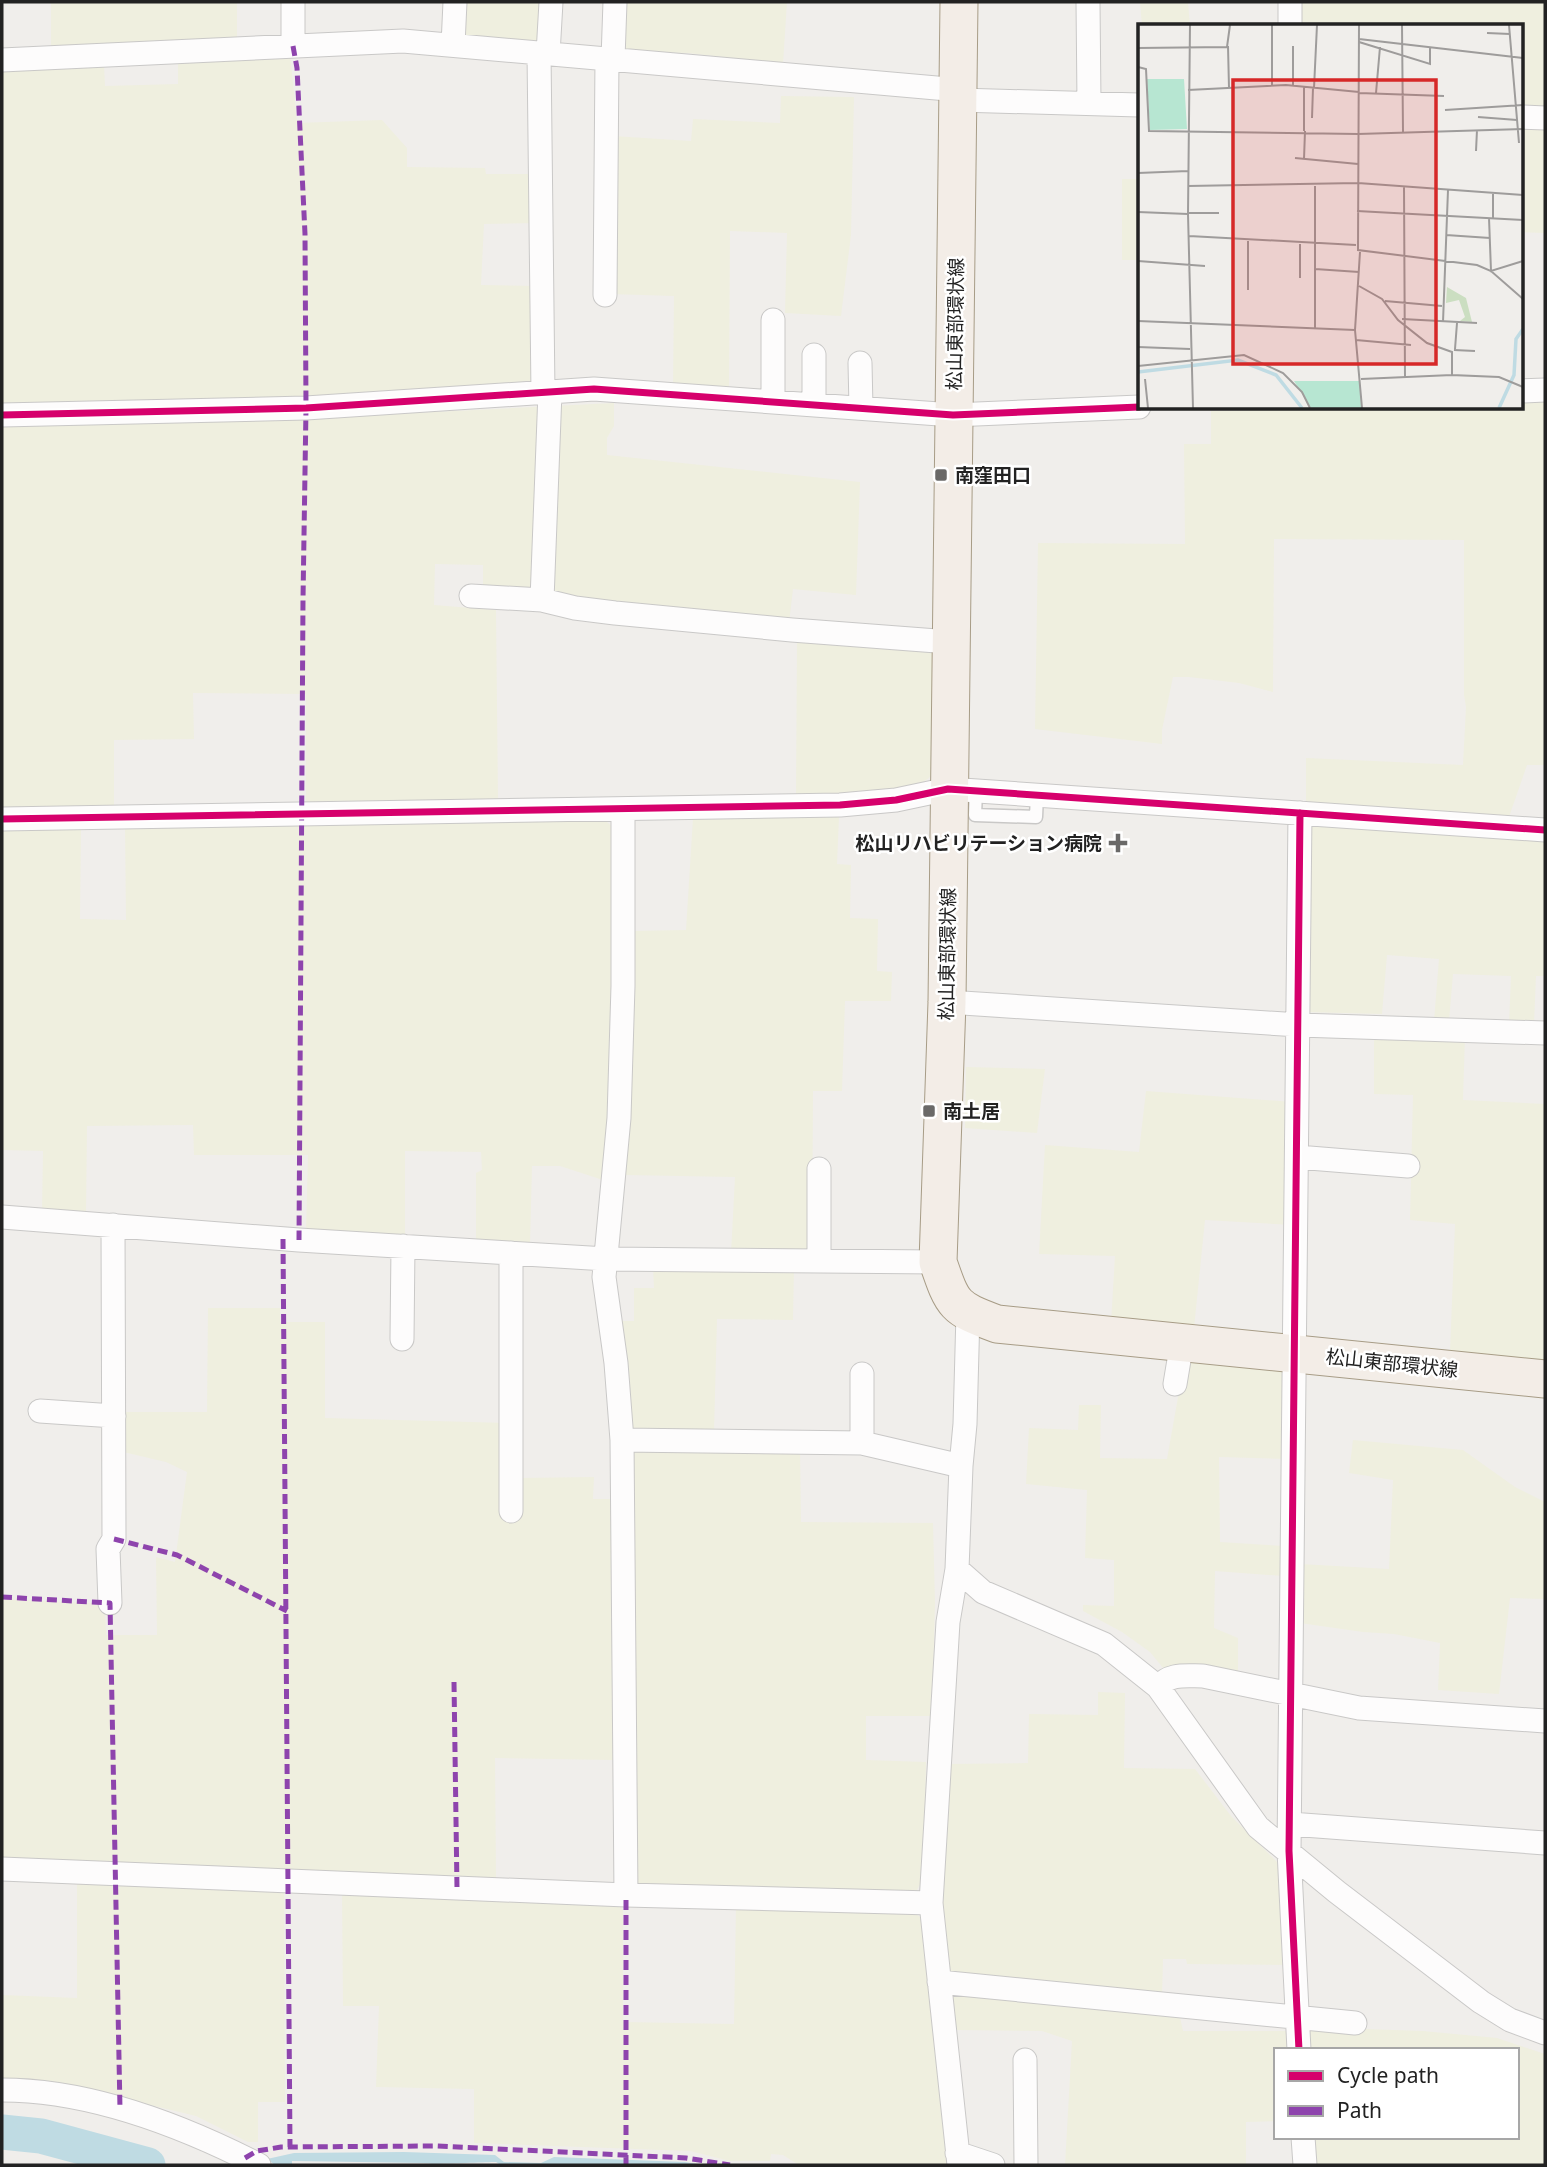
<svg xmlns="http://www.w3.org/2000/svg" width="1547" height="2167" font-family="'Noto Sans','Noto Sans JP',sans-serif">
<style>
.farmland{fill:#efefdf}
.water{fill:#bfdbe3}
.lines{fill:none;stroke-linecap:round;stroke-linejoin:round}
.river{stroke:#bfdbe3;stroke-width:35}
.service-casing{stroke:#c9c8c7;stroke-width:15}
.minor-casing{stroke:#c9c8c7;stroke-width:25}
.primary-casing{stroke:#a79c86;stroke-width:39}
.service{stroke:#fdfcfc;stroke-width:12}
.minor{stroke:#fdfcfc;stroke-width:23}
.primary{stroke:#f3ede7;stroke-width:37}
.quiet{stroke:#8e44ad;stroke-width:5;stroke-dasharray:10 5;stroke-linecap:butt}
.cycleway-casing{stroke:#fff;stroke-width:11}
.cycleway{stroke:#d6006c;stroke-width:7}
.poi-dot{fill:#6a6968;stroke:#fff;stroke-width:2.5}
.labels{text-anchor:middle;stroke-width:5;stroke-linejoin:round;paint-order:stroke}
.street-label{font-size:19px;fill:#222;stroke:#fff}
.poi-label{font-size:19px;font-weight:bold;fill:#222;stroke:#fff;text-anchor:start}
.inset-river{fill:none;stroke:#bfdbe3;stroke-width:3.5}
.inset-road{fill:none;stroke:#9e9c9b;stroke-width:2}
.view{fill:#d62828;fill-opacity:0.15;stroke:#d62828;stroke-width:3.5}
.inset-edge{fill:none;stroke:#222;stroke-width:3.5}
</style>
<rect width="100%" height="100%" fill="#f0eeeb"/>
<!-- farmland -->
<path class="farmland" d="M51,2H237V38L51,47Z
M461,2H546L543,48L459,39Z
M621,2H787L783,64L688,53L618,51Z
M1140,2H1188L1190,26H1142Z
M1296,2H1545V111L1521,110V26H1295Z
M290,54L297,123L382,120L407,148V167L485,168L486,174H536L537,223L484,224L481,285L537,286L539,386L295,398L44,404L40,402L2,403V69L104,65L105,86L178,84V59Z
M781,96L854,97L851,235L841,316L785,313L787,233L730,231L729,388L673,386L674,296L611,294L613,136L691,141L693,119L780,123Z
M1521,122L1545,123V233L1521,232Z
M1122,179H1139V260H1122Z
M1545,400V765H1527L1509,817L1306,803V758L1463,765L1466,707L1464,695V540L1274,539L1273,692L1239,683L1189,677H1173L1162,730V744L1035,729L1038,543L1185,544L1184,444H1211V411L1326,408H1521V401Z
M614,403V426L607,438V455L860,482L856,595L793,589L789,623L483,592V565L435,564L434,605L496,610L498,801L306,803V694L193,693L194,739L114,740V808L2,810V424L314,418Z
M797,640L934,651L932,773L929,778L923,782L892,789L842,796H796Z
M839,817L837,864L851,865L850,918L878,919L877,971L892,972L891,1001H845L842,1091H813L812,1254H731L735,1177L624,1175L632,931L686,930L693,818Z
M596,820L607,822L614,828L615,1016L606,1181L560,1166H532L530,1245L476,1243V1173L482,1170L481,1152L405,1151V1240L306,1232L308,1155H194L193,1125L87,1126L86,1213L42,1211L43,1151L2,1150V830L81,829L80,919L126,920L125,826Z
M1304,822L1545,838V976H1536L1534,1024H1509L1511,976L1453,974L1449,1021H1434L1439,959L1387,955L1382,1014L1305,1012Z
M1374,1032L1465,1035L1463,1100L1545,1104V1360L1450,1352L1455,1224L1410,1220L1413,1095L1374,1094Z
M966,1067L1045,1069L1037,1133L965,1128Z
M1146,1091L1293,1102V1225L1205,1220L1194,1328L1111,1323L1115,1256L1039,1254L1045,1145L1139,1152Z
M653,1267L794,1268L793,1320L717,1319L714,1431L631,1430L621,1321H634V1288H654Z
M208,1308H280V1322H325V1418L507,1423L518,1478L594,1477L593,1499H613L615,1760L495,1758L496,1878L2,1858V1599L105,1604L106,1635H157L156,1557L175,1562L187,1472L166,1462L119,1451V1412H207Z
M1185,1358L1290,1366L1289,1459L1219,1457L1220,1542L1283,1546V1576L1215,1571L1214,1628L1238,1638V1676L1164,1669L1150,1652L1122,1632L1083,1611V1605L1114,1606V1560L1085,1558L1087,1490L1026,1484L1029,1428L1078,1430L1079,1405H1101L1100,1458L1167,1459Z
M1353,1440L1463,1450L1515,1487L1545,1502V1599L1510,1598L1499,1694L1438,1690L1440,1643L1394,1634L1363,1632L1300,1623V1564L1389,1569L1393,1480L1349,1473Z
M630,1446L800,1447L801,1522L933,1523L935,1603L932,1716H866V1760L926,1762L924,1876L917,1890L911,1893L640,1886L632,1880Z
M1098,1692L1125,1693L1124,1768L1195,1769L1231,1816L1277,1862L1283,1879L1287,1965L1187,1964L1186,1959H1163L1162,1996L948,1977L941,1903L949,1764L1028,1763L1029,1714L1098,1715Z
M77,1880L284,1889L285,2102H258V2142H248L196,2116L109,2095L2,2079V1995L77,1998Z
M342,1892L617,1904L623,1909V2022L734,2024L736,1906L912,1912L922,1918L949,2165H799L783,2155L771,2154L770,2161H730L690,2151L474,2143V2089L376,2087L379,2006H343Z
M951,1987L1179,2013L1183,2031H1293L1294,2050H1276V2121L1246,2122V2165H1065L1072,2041L1042,2031L956,2030Z
M1304,2022L1365,2029L1423,2031L1497,2038L1545,2054V2165H1310L1309,2137H1517V2050H1305Z"/>
<!-- water -->
<path class="water" d="M404,2152L495,2155L504,2162L541,2163L554,2157L685,2162L703,2165H501L496,2162C484,2162 430,2165 424,2163L292,2161V2165H275L267,2159L294,2153Z"/>
<g class="lines">
<!-- river -->
<path class="river" d="M2,2132L41,2136L148,2165"/>
<defs>
<path id="service" d="M976,791L975,815L1036,817L1037,795"/>
<path id="minor" d="M1088,2L1089,103
M1290,26V2
M453,45L455,2
M293,46V2
M539,53L543,393
M548,54L551,2
M613,59L615,2
M2,60L403,41L959,90
M959,100L1139,105
M1521,117L1545,118
M605,295L607,59
M773,320V401
M814,355V404
M860,363L861,408
M1521,391L1545,390
M2,415L306,408L594,389L953,415L1139,407
M471,596L542,600L575,608L615,613L792,630L950,642
M542,600L550,392
M623,810V986L619,1118L604,1277L616,1363L622,1440L626,1895
M2,819L840,805L896,800L948,789L1545,830
M947,1002L1299,1025L1545,1033
M1297,1157L1408,1166
M2,1217L299,1240L606,1259L938,1262
M511,1253V1511
M819,1261V1169
M402,1339L403,1246
M1175,1384L1182,1342
M40,1411L114,1416
M622,1440L862,1443L961,1466
M862,1443V1374
M957,1569L983,1592L1104,1644L1158,1687L1258,1827L1337,1892L1481,2002L1510,2020L1545,2033
M110,1603L108,1549L114,1539L113,1225
M1158,1687C1170,1673 1185,1676 1203,1676L1359,1708L1545,1721
M1290,1824L1545,1843
M2,1869L626,1895L931,1903
M939,1982L1355,2023
M1299,2050L1289,1851L1300,813
M1025,2060L1026,2165
M2,2090C91,2090 181,2125 259,2165
M1303,2137L1305,2165
M957,2153L993,2165
M959,2165L931,1903L948,1622L957,1569L961,1466L965,1424L968,1313"/>
<path id="primary" d="M959,2L947,1002L938,1262C953,1306 954,1308 997,1324L1545,1379"/>
</defs>
<!-- service casing -->
<use href="#service" class="service-casing"/>
<!-- minor casing -->
<use href="#minor" class="minor-casing"/>
<!-- primary casing -->
<use href="#primary" class="primary-casing"/>
<!-- service -->
<use href="#service" class="service"/>
<!-- minor -->
<use href="#minor" class="minor"/>
<!-- primary -->
<use href="#primary" class="primary"/>
<!-- quiet -->
<path class="quiet" d="M293,46L297,68L305,234L306,408L303,599L299,1240
M283,1239L290,2147
M114,1539L177,1555L287,1611
M2,1597L110,1603L120,2109
M454,1682L457,1889
M245,2158L257,2151L281,2147L437,2146L686,2158L730,2165
M626,2165V1895"/>
<defs>
<path id="cycleway" d="M2,415L306,408L594,389L953,415L1139,407
M2,819L840,805L896,800L948,789L1545,830
M1299,2050L1289,1851L1300,813"/>
</defs>
<!-- cycleway casing -->
<use href="#cycleway" class="cycleway-casing"/>
<!-- cycleway -->
<use href="#cycleway" class="cycleway"/>
</g>
<!-- markers -->
<g class="poi-dot">
<rect x="934" y="468" width="14" height="14" rx="3.5"/>
<path d="M1114.5 832.5h7v7h7v7h-7v7h-7v-7h-7v-7h7z"/>
<rect x="922" y="1104" width="14" height="14" rx="3.5"/>
</g>
<g class="labels">
<!-- street labels -->
<g class="street-label">
<text transform="translate(955 324) rotate(-89)" y="7">松山東部環状線</text>
<text transform="translate(947 954) rotate(-89)" y="7">松山東部環状線</text>
<text transform="translate(1392 1363) rotate(6)" y="7">松山東部環状線</text>
</g>
<!-- poi labels -->
<g class="poi-label">
<text x="955" y="482">南窪田口</text>
<text x="1102" y="850" text-anchor="end">松山リハビリテーション病院</text>
<text x="943" y="1118">南土居</text>
</g>
</g>
<!-- overview -->
<g transform="translate(1138 24)">
<rect width="385" height="385" fill="#f0eeeb"/>
<path d="M309,263L328,274L334,298L322,297L327,293L321,276L308,279Z" fill="#cbdec1"/>
<path d="M9,55H46L49,105L12,106ZM156,357H222L223,384H173Z" fill="#b7e6d2"/>
<path class="inset-river" d="M0,348L100,336L138,351L164,384M361,384L376,351L378,315L385,305"/>
<path class="inset-road" d="M52,1L50,190L55,384M221,1L220,226L339,241L353,247L385,275M264,1L265,108M371,1L381,119M349,9L372,10M221,15L385,34M221,18L292,40V23M90,22L91,64M0,24L89,23L92,1M0,43L8,45L11,107L220,110L385,105M134,62V1M155,62V22M166,63V107M176,64L179,1M50,66L148,61L221,68M221,69L306,72M238,69L242,23M307,86L385,81M340,93L379,96M174,94L175,64M338,127L339,106M157,134L220,140M166,135L167,107M0,149L50,147M50,162L220,159L385,171M177,162V305M266,163L267,354M355,169V194M219,187L385,196M0,188L50,190M50,189H81M351,194L353,247L385,237M308,211L352,214M51,212L218,221M162,220V254M222,228L217,306L224,384M0,237L67,242M177,245L221,248M221,262L244,275L260,296L289,319L314,328V351L361,353L385,363M110,266V217M247,277L304,282M264,295L339,299M0,297L217,306M305,298L310,166M218,316L273,321M0,323L52,325M317,325L319,299M316,326L337,327M0,342L106,331L145,349L164,368L172,384M7,355L10,384M223,355L314,351"/>
<path class="view" d="M95,56H298V340H95Z"/>
<rect width="385" height="385" class="inset-edge"/>
</g>
<!-- border -->
<rect width="1547" height="2167" fill="none" stroke="#222222" stroke-width="7"/>
<!-- legend -->
<rect x="1274" y="2048" width="245" height="91" fill="#ffffff" stroke="#a7a7a7" stroke-width="2"/>
<rect x="1288" y="2071" width="35" height="10" fill="#d6006c" stroke="#a7a7a7" stroke-width="2"/>
<text x="1337" y="2083" font-size="21" fill="#222222">Cycle path</text>
<rect x="1288" y="2106" width="35" height="10" fill="#8e44ad" stroke="#a7a7a7" stroke-width="2"/>
<text x="1337" y="2118" font-size="21" fill="#222222">Path</text>
</svg>
